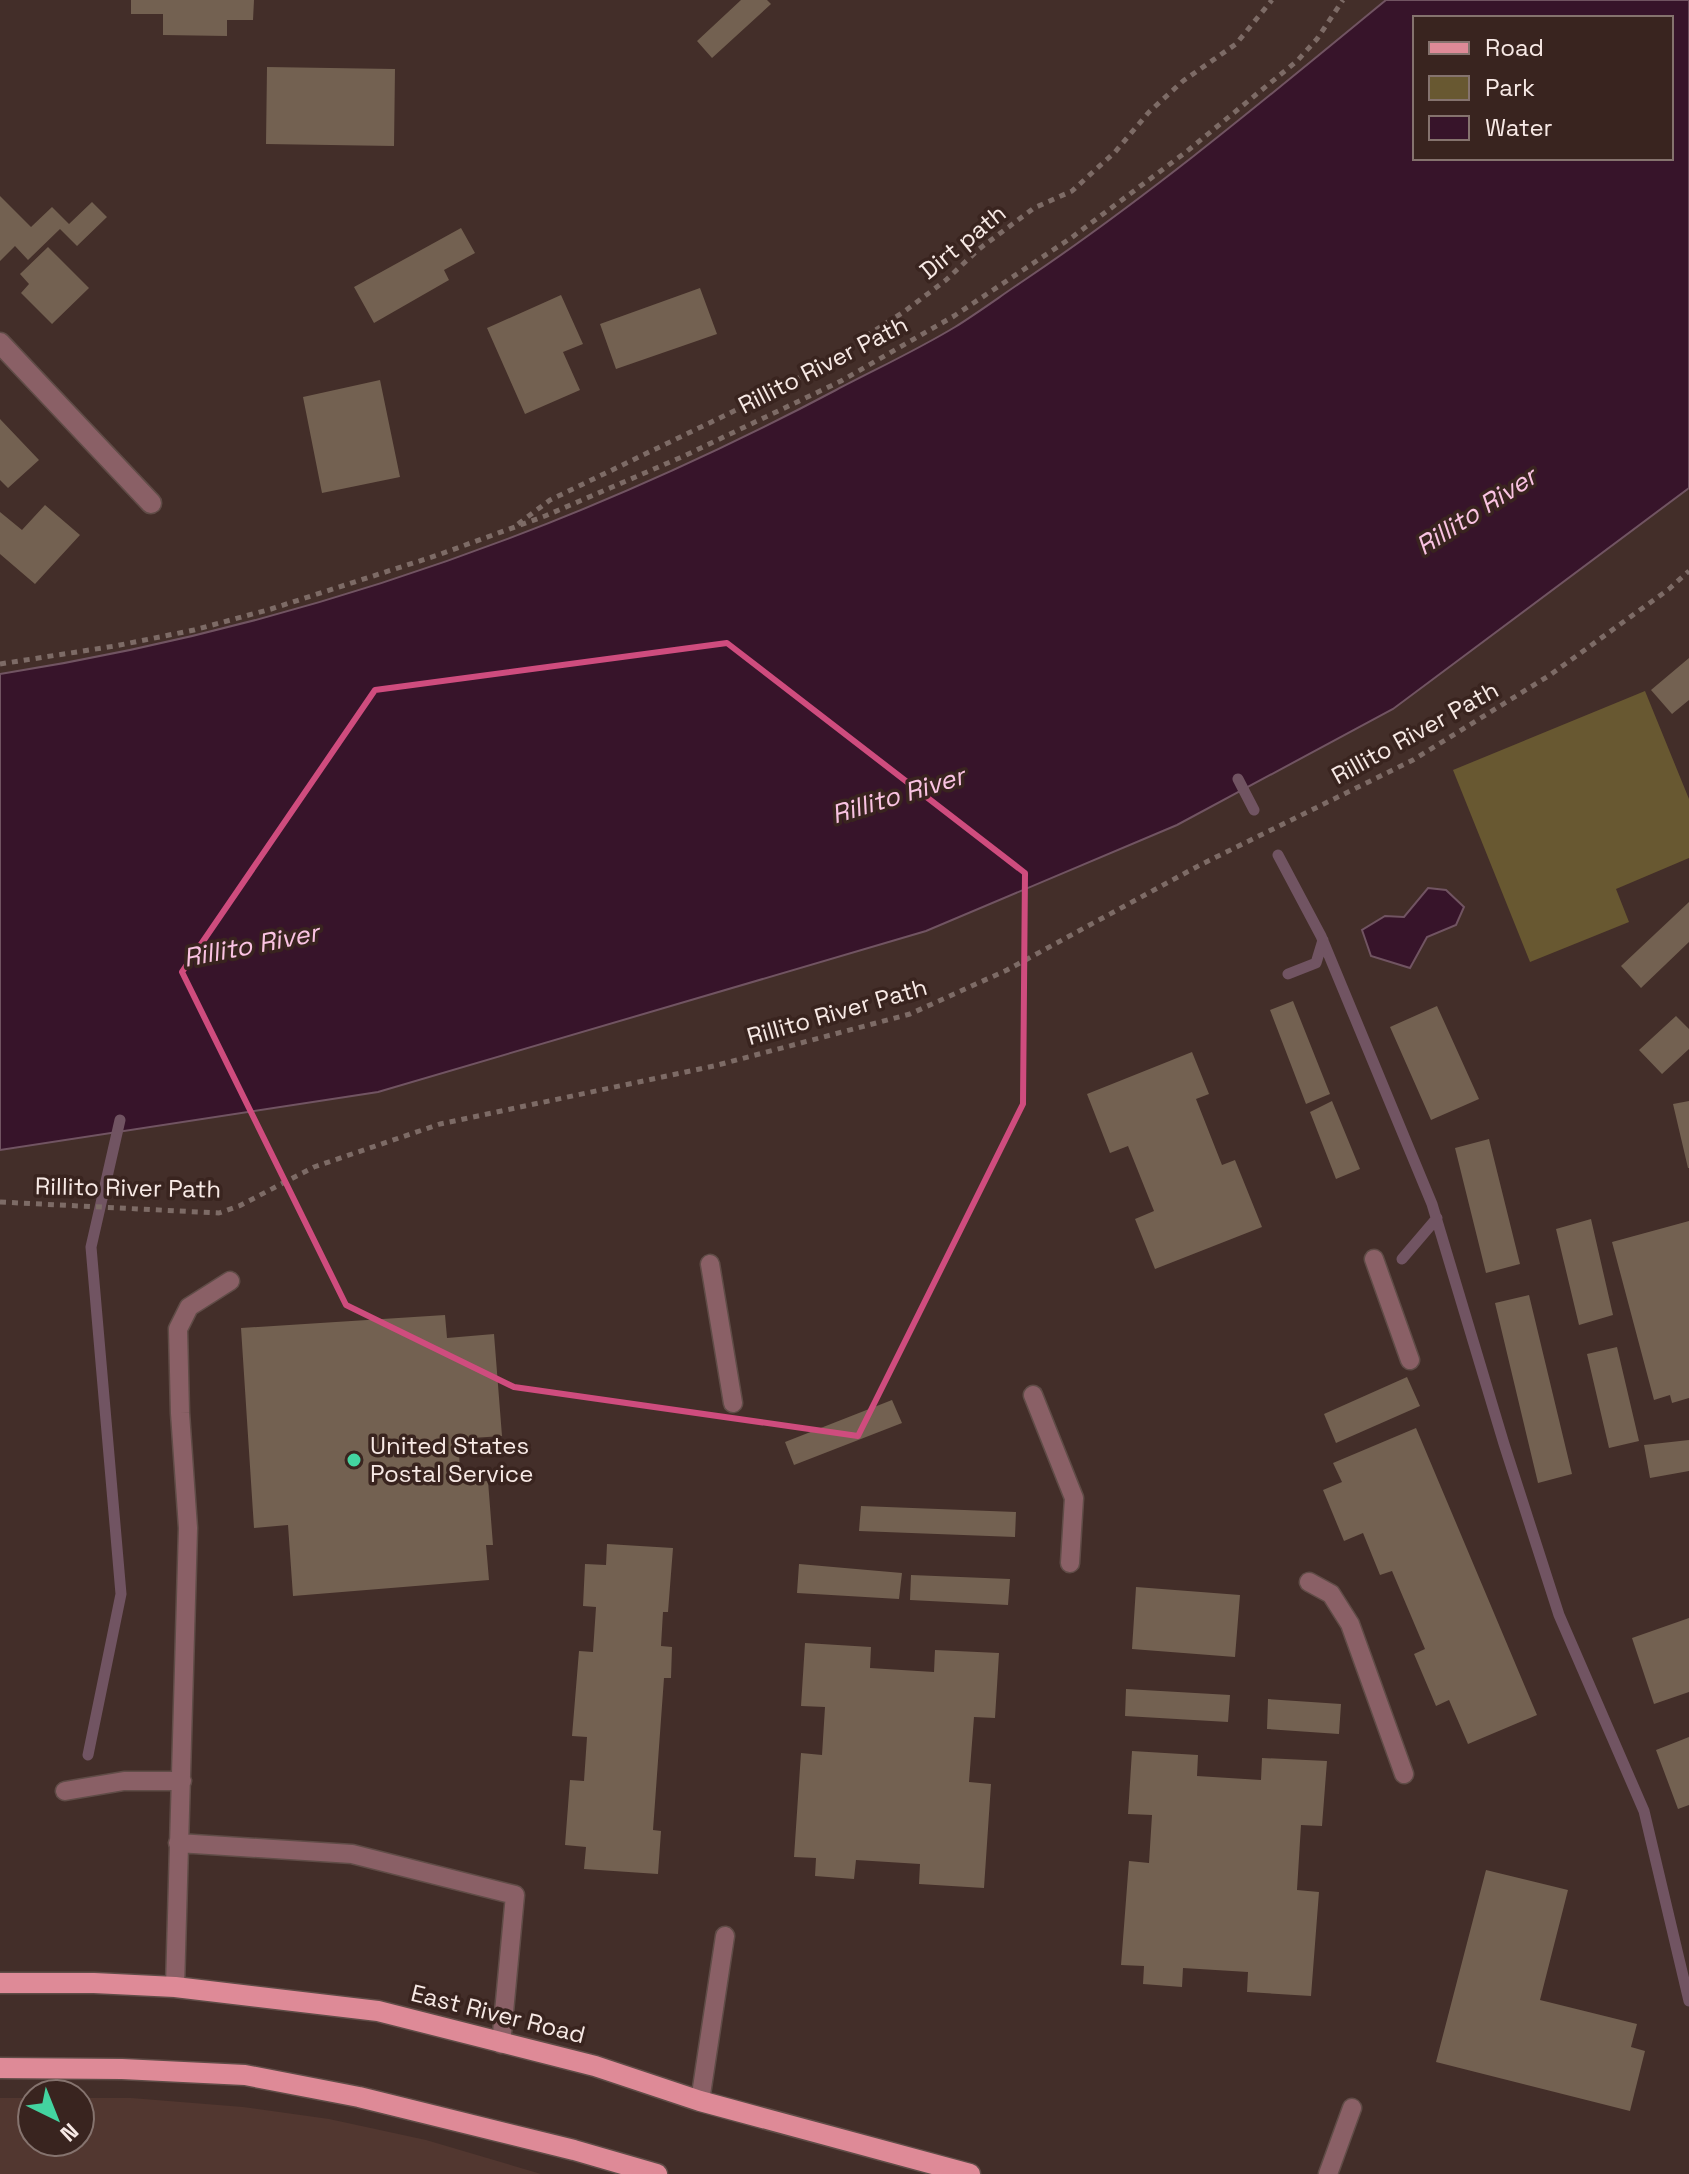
<svg xmlns="http://www.w3.org/2000/svg" width="1689" height="2174" font-family="'Space Grotesk',sans-serif">
<style>
.built{fill:#523730}
.green{fill:#685831}
.water{fill:#37142a;stroke:#715462;stroke-width:2;fill-rule:evenodd}
.lines{fill:none;stroke-linecap:round;stroke-linejoin:round}
.stream{stroke:#715462;stroke-width:11}
.building{fill:#736151}
.service-casing{stroke:#604c47;stroke-width:21}
.minor-casing{stroke:#604c47;stroke-width:23}
.primary-casing{stroke:#604c47;stroke-width:23}
.path{stroke:#7d6b66;stroke-width:5;stroke-dasharray:6 6;stroke-linecap:butt}
.service{stroke:#8a6066;stroke-width:18}
.minor{stroke:#8a6066;stroke-width:20}
.primary{stroke:#de8a97;stroke-width:20}
.marked{fill:none;stroke:#cf4c7e;stroke-width:6;stroke-linejoin:round}
.poi-dot{fill:#43d4a0;stroke:#39241f;stroke-width:3}
.labels{text-anchor:middle;stroke-width:7;stroke-linejoin:round;paint-order:stroke}
.street-label{font-size:24px;fill:#f7e9e5;stroke:#39241f}
.poi-label{font-size:24px;fill:#f7e9e5;stroke:#39241f;text-anchor:start}
.water-label{font-size:26px;font-style:italic;fill:#fac3e2;stroke:#39241f}
</style>
<rect width="100%" height="100%" fill="#432e29"/>
<!-- built -->
<path class="built" d="M0,2098H32V2142H80V2098H131L243,2107L329,2119L426,2140L541,2174H0Z"/>
<!-- green -->
<path class="green" d="M1645,691L1689,799V858L1616,889L1629,922L1530,962L1453,770Z"/>
<!-- water -->
<path class="water" d="M1386,0H1689V488L1393,709L1177,825L926,931L378,1092L0,1150V674C293,628 574,529 836,390C876,369 917,350 955,327C979,312 1002,295 1026,279C1152,194 1269,96 1386,0ZM1415,18H1671V158H1415Z
M1428,888L1446,890L1464,907L1456,925L1427,937L1410,968L1371,956L1362,930L1385,916L1404,917Z"/>
<g class="lines">
<!-- stream -->
<path class="stream" d="M1238,779L1254,810
M1278,855L1321,936L1432,1204L1504,1444L1559,1615L1644,1811L1689,2001
M1288,974L1316,963L1323,940
M1402,1259L1437,1218
M88,1755L121,1594L91,1247L120,1120"/>
</g>
<!-- building -->
<path class="building" d="M131,0H254L253,20H227V36L163,35V14H131Z
M741,0H767L771,4L712,58L697,41Z
M267,67L395,69L394,146L266,144Z
M0,196L31,227L52,207L69,224L92,202L107,217L77,246L60,229L28,260L15,246L0,261Z
M461,228L475,253L444,270L449,280L374,323L354,287Z
M48,247L89,288L52,324L21,293L29,284L20,274Z
M700,288L717,334L616,369L600,324Z
M561,295L583,344L563,352L580,390L525,414L487,328Z
M380,380L400,477L322,493L303,397Z
M0,419L39,460L8,488L0,480Z
M45,505L80,535L35,584L0,554V512L22,530Z
M1689,658V700L1672,714L1651,690Z
M1689,902V942L1641,988L1621,966Z
M1293,1001L1330,1094L1306,1104L1270,1010Z
M1437,1006L1479,1099L1431,1120L1390,1027Z
M1676,1016L1689,1029V1049L1662,1074L1639,1050Z
M1192,1052L1209,1094L1196,1099L1222,1165L1235,1160L1262,1227L1155,1269L1135,1219L1154,1211L1128,1146L1110,1153L1087,1094Z
M1332,1101L1360,1169L1336,1179L1310,1112Z
M1689,1101V1168H1688L1673,1104Z
M1489,1139L1520,1264L1486,1273L1455,1148Z
M1591,1219L1613,1315L1579,1325L1556,1229Z
M1689,1221V1398L1672,1403L1670,1395L1654,1400L1612,1242Z
M1529,1295L1572,1474L1538,1483L1495,1303Z
M445,1315L447,1338L494,1334L502,1436L458,1439L461,1483L488,1481L493,1545H486L489,1580L293,1596L288,1525L254,1528L241,1328Z
M1617,1347L1639,1441L1609,1448L1587,1354Z
M1407,1377L1420,1406L1336,1443L1324,1414Z
M892,1400L902,1423L794,1465L785,1442Z
M1416,1428L1537,1715L1468,1744L1449,1700L1436,1706L1414,1654L1425,1649L1392,1571L1380,1575L1363,1533L1344,1541L1323,1490L1342,1482L1333,1463Z
M1689,1440V1471L1650,1478L1644,1445Z
M861,1506L1016,1512L1015,1537L859,1531Z
M607,1544L673,1548L668,1612H663L661,1646L672,1647L671,1678H664L653,1830L661,1831L658,1874L584,1869L586,1847L565,1845L570,1780L584,1781L587,1737L572,1736L579,1651L593,1652L596,1607L583,1606L585,1564L606,1565Z
M799,1564L902,1573L899,1599L797,1593Z
M911,1575L1010,1579L1008,1605L910,1600Z
M1136,1587L1240,1595L1235,1657L1132,1649Z
M1689,1618V1692L1654,1704L1632,1638Z
M805,1643L871,1647L870,1668L934,1672L935,1650L999,1653L995,1718L974,1717L969,1782L991,1784L984,1888L919,1884L920,1864L856,1860L854,1879L815,1876L816,1858L794,1857L801,1753L822,1755L825,1707L801,1706Z
M1126,1689L1230,1695L1228,1722L1125,1716Z
M1268,1699L1341,1704L1339,1734L1267,1729Z
M1689,1737V1805L1678,1809L1656,1750Z
M1132,1751L1198,1755L1197,1776L1261,1780L1262,1758L1327,1761L1322,1826L1301,1825L1297,1890L1319,1892L1311,1996L1247,1992L1248,1972L1183,1968L1182,1987L1143,1984L1144,1966L1121,1965L1129,1861L1149,1863L1152,1815L1128,1814Z
M1486,1870L1568,1890L1540,2000L1637,2024L1631,2047L1645,2051L1630,2111L1436,2062Z"/>
<g class="lines">
<defs>
<path id="service" d="M1374,1259L1410,1360
M710,1264L733,1403
M1033,1395L1074,1498L1070,1563
M1309,1582L1331,1594L1350,1624L1404,1774
M65,1791L124,1781H182
M178,1843L352,1854L515,1895L501,2044
M175,1987L188,1528L180,1413L178,1329L189,1307L230,1281
M700,2101L725,1936
M1328,2174L1352,2108"/>
<path id="minor" d="M0,343L151,503"/>
<path id="primary" d="M0,1983H94L175,1987L378,2011L595,2066L700,2101L970,2174
M0,2068L122,2069L245,2075L359,2097L574,2150L657,2174"/>
</defs>
<!-- service casing -->
<use href="#service" class="service-casing"/>
<!-- minor casing -->
<use href="#minor" class="minor-casing"/>
<!-- primary casing -->
<use href="#primary" class="primary-casing"/>
<!-- path -->
<path class="path" d="M518,524L550,500L763,397L810,372L905,311L946,280L979,249L1034,208L1072,191L1115,152L1149,112L1183,81L1236,44L1272,0
M0,664L115,646L194,630L271,609L438,555L545,516L684,456L841,381L954,316L1071,238L1186,152L1297,61L1317,39L1343,0
M0,1202L219,1213L239,1206L314,1167L440,1124L714,1066L910,1014L1007,970L1200,865L1413,760L1550,675L1669,589L1689,571"/>
<!-- service -->
<use href="#service" class="service"/>
<!-- minor -->
<use href="#minor" class="minor"/>
<!-- primary -->
<use href="#primary" class="primary"/>
</g>
<!-- marked area -->
<path class="marked" d="M727,643L1025,873L1023,1104L858,1436L514,1387L346,1305L182,972L375,690Z"/>
<!-- markers -->
<circle class="poi-dot" cx="354" cy="1460" r="8"/>
<g class="labels">
<!-- street labels -->
<g class="street-label">
<text transform="translate(963 242) rotate(-39)" y="8">Dirt path</text>
<text transform="translate(823 365) rotate(-27)" y="8">Rillito River Path</text>
<text transform="translate(1415 733) rotate(-29)" y="8">Rillito River Path</text>
<text transform="translate(837 1012) rotate(-16)" y="8">Rillito River Path</text>
<text transform="translate(128 1188) rotate(1)" y="8">Rillito River Path</text>
<text transform="translate(498 2014) rotate(14)" y="8">East River Road</text>
</g>
<!-- poi labels -->
<g class="poi-label">
<text x="370" y="1454">United States<tspan x="370" dy="28">Postal Service</tspan></text>
</g>
<!-- water labels -->
<g class="water-label">
<text transform="translate(1476 511) rotate(-33)" y="9">Rillito River</text>
<text transform="translate(898 795) rotate(-17)" y="9">Rillito River</text>
<text transform="translate(251 945) rotate(-11)" y="9">Rillito River</text>
</g>
</g>
<!-- legend -->
<rect x="1413" y="16" width="260" height="144" fill="#39241f" stroke="#85736e" stroke-width="2"/>
<rect x="1429" y="42" width="40" height="12" fill="#de8a97" stroke="#85736e" stroke-width="2"/>
<text x="1485" y="56" font-size="24" fill="#f7e9e5">Road</text>
<rect x="1429" y="76" width="40" height="24" fill="#685831" stroke="#85736e" stroke-width="2"/>
<text x="1485" y="96" font-size="24" fill="#f7e9e5">Park</text>
<rect x="1429" y="116" width="40" height="24" fill="#37142a" stroke="#85736e" stroke-width="2"/>
<text x="1485" y="136" font-size="24" fill="#f7e9e5">Water</text>
<!-- north arrow -->
<g transform="translate(56 2118) rotate(137)"><circle r="38" fill="#39241f" stroke="#85736e" stroke-width="2"/>
<path d="M0-6L14 30L0 20L-14 30Z" fill="#43d4a0"/>
<text y="-12" font-size="22" font-weight="bold" text-anchor="middle" fill="#f7e9e5">N</text>
</g>
</svg>
